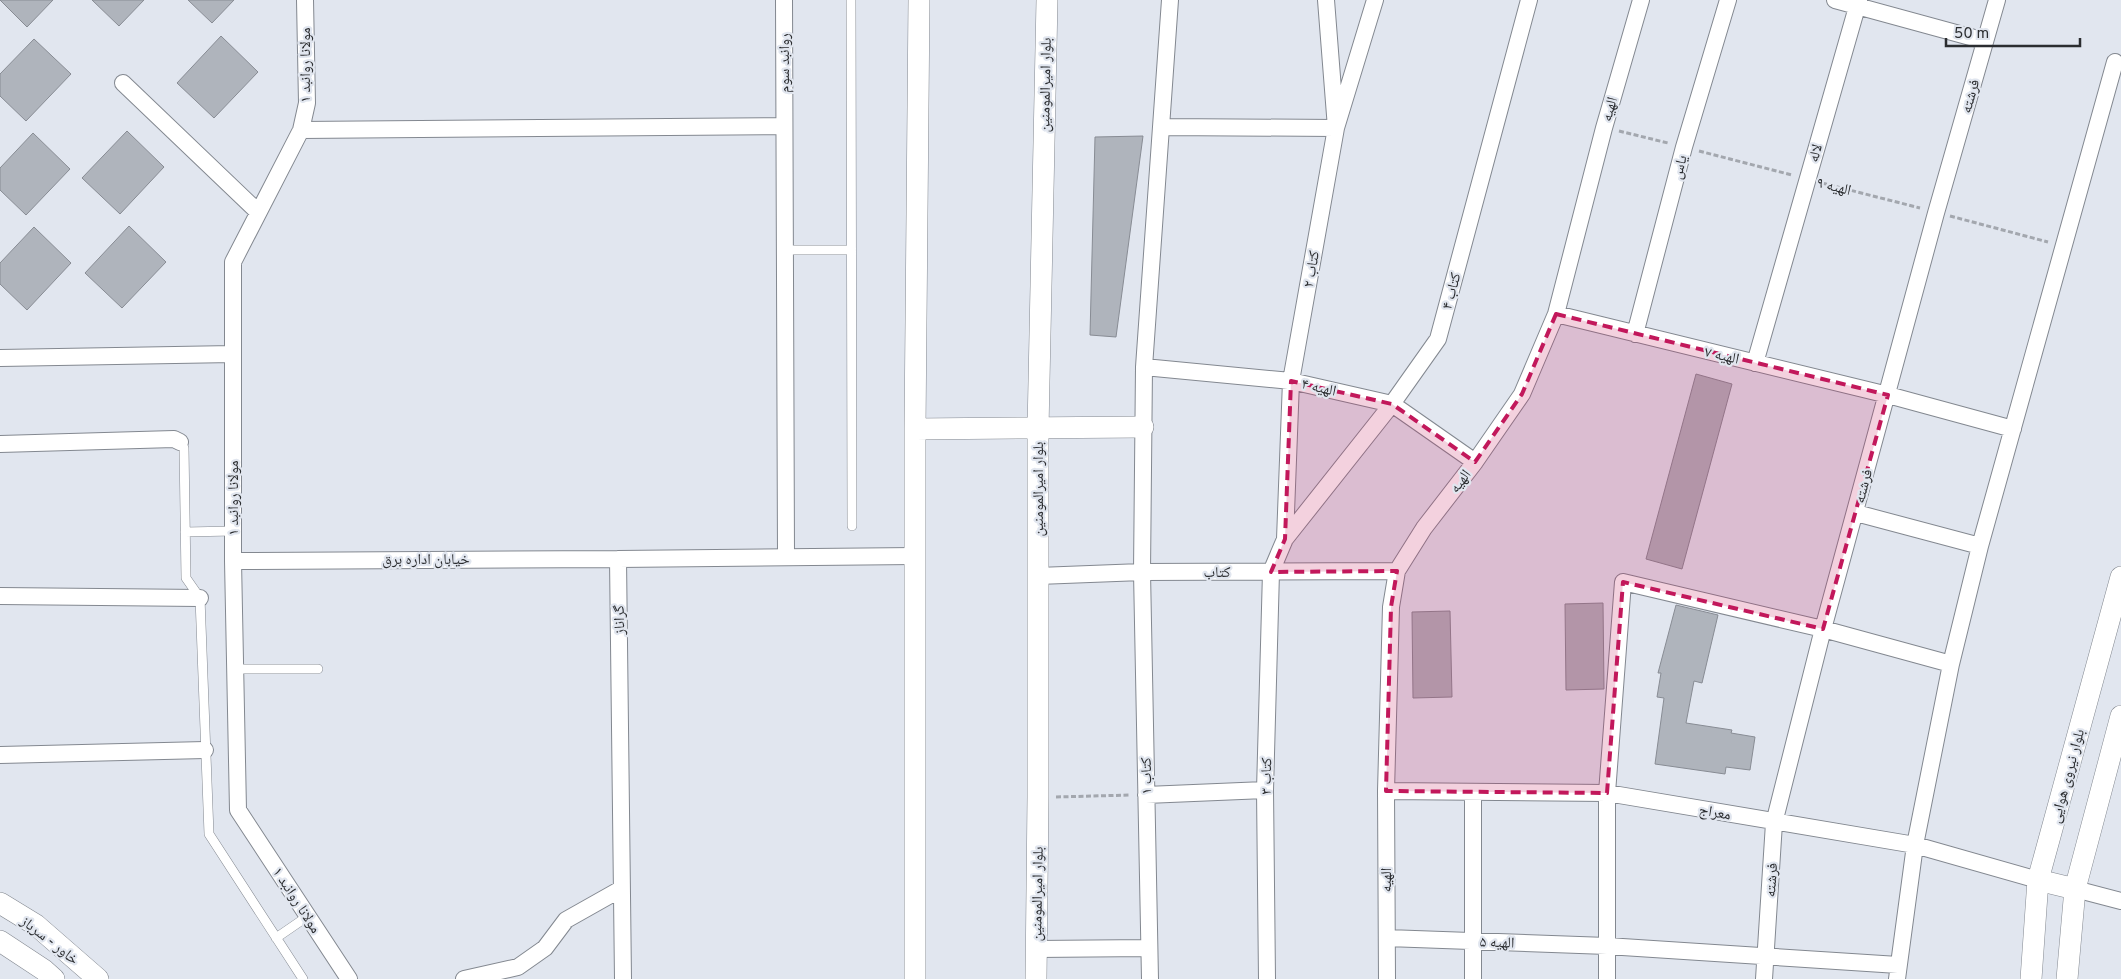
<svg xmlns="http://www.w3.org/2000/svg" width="2121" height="979" font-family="Overpass,'Noto Naskh Arabic',sans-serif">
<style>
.building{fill:#afb4bc;stroke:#888c94}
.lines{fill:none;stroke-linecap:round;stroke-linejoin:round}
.service-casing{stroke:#838890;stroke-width:10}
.minor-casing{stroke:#838890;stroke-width:18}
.tertiary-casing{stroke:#838890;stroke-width:22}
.path{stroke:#a3a7ae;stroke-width:3;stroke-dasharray:5 2.5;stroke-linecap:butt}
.service{stroke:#fff;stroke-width:9}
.minor{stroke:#fff;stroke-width:16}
.tertiary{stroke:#fff;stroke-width:21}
.marked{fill:#c2185b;fill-opacity:0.2;stroke:#c2185b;stroke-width:4;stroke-dasharray:10 6;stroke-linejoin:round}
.labels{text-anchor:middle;stroke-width:4.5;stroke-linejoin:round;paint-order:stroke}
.street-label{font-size:15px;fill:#2b2d30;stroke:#e1e6ef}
</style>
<rect width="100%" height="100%" fill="#e1e6ef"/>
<!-- building -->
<path class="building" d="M0,0H53L27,27Z
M92,0H144L119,26Z
M188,0H234L212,23Z
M221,36L258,72L214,118L177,83Z
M34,39L71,74L26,121L0,96V74Z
M127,131L164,167L120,214L82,178Z
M33,133L70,169L26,215L0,190V168Z
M1143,136L1116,337L1090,335L1095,137Z
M129,226L166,262L122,308L85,273Z
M34,227L71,263L27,310L0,284V263Z
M1696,374L1732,384L1682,569L1646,559Z
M1603,603L1604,689L1566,690L1565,604Z
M1676,605L1718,615L1702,683L1694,681L1686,723L1732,730L1731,733L1755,737L1750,770L1726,767L1725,774L1655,764L1664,698L1657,697L1661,673H1658Z
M1450,611L1452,697L1413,698L1412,612Z"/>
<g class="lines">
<defs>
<path id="service" d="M851,0L852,526
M784,250H851
M180,442L184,448L186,578L200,598L209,834L303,979
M185,532L233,531
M235,669H318
M276,938L308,916"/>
<path id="minor" d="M305,0L307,103L301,130L233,262V561L238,810L349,979
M784,0L786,556
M1835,0L1985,41
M123,83L258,212
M1162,127L1336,128L1375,0
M301,130L783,126
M1556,314L1888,395L2013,429
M1635,334L1684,147L1728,0
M0,358L233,354
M1755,363L1859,0
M1144,367L1291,381L1392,404L1475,462
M0,444L174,439L180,442
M1856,513L1980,546
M1285,539L1291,381L1336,128L1326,0
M233,561L618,559
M1038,576L1142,572L1397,571
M0,596L200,598
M0,755L205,750
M1386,791L1607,793L1915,845L2038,880
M1473,793V979
M1146,795L1265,790
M2075,889L2121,901
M1387,938L1607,946L1898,965
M1036,949L1149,948
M464,979L518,967L545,948L566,920L621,889
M623,979L618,559L915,556
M1150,979L1142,572L1144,367L1170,0
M1267,979L1265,790L1271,572L1285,539L1392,404L1438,339L1529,0
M1387,979L1386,791L1391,607L1397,571L1424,528L1475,462L1522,394L1556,314L1604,128L1641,0
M1607,979V793L1623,582L1823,629L1951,664
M1764,979L1774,823L1823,629L1936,213L1997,0
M1897,979L1915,845L1951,664L1980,546L2115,62"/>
<path id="tertiary" d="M915,429L1143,427
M2038,880L2075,889
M0,903L36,925L98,979
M0,941L44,970L54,979
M915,979V429L919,0
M1036,979L1038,797V429L1047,0
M2031,979L2038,880L2121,577
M2067,979L2075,889L2121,716"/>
</defs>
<!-- service casing -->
<use href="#service" class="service-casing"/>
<!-- minor casing -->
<use href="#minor" class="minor-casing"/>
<!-- tertiary casing -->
<use href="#tertiary" class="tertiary-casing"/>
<!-- path -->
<path class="path" d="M1619,131L1668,143
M1699,151L1792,175
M1822,183L1920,208
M1950,216L2048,242
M1056,797L1130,795"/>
<!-- service -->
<use href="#service" class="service"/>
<!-- minor -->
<use href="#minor" class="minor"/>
<!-- tertiary -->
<use href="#tertiary" class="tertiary"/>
</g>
<!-- marked area -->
<path class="marked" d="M1556,314L1888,395L1823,629L1623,582L1607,793L1386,791L1391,607L1397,571L1271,572L1285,539L1291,381L1392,404L1475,462L1522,394Z"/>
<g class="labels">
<!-- street labels -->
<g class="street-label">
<text transform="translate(784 63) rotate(-90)" y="5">روانبد سوم</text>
<text transform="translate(305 65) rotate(-90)" y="5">مولانا روانبد ۱</text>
<text transform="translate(1045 85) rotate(-89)" y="5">بلوار امیرالمومنین</text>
<text transform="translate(1970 96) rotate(-74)" y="5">فرشته</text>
<text transform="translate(1609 109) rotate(-74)" y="5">الهیه</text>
<text transform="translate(1815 153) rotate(-74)" y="5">لاله</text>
<text transform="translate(1679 167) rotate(-75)" y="5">یاس</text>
<text transform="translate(1834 186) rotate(14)" y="5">الهیه ۹</text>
<text transform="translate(1311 269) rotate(-80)" y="5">کتاب ۲</text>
<text transform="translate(1451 291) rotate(-75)" y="5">کتاب ۴</text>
<text transform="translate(1722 355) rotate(13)" y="5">الهیه ۷</text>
<text transform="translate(1319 387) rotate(13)" y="5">الهیه ۴</text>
<text transform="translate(1460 481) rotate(-53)" y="5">الهیه</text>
<text transform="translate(1863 486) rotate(-75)" y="5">فرشته</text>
<text transform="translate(1038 489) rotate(-90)" y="5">بلوار امیرالمومنین</text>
<text transform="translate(233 498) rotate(-90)" y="5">مولانا روانبد ۱</text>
<text x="426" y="564">خیابان اداره برق</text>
<text x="1217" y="577">کتاب</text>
<text transform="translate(619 620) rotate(-91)" y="5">گراناز</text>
<text transform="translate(1146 776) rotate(-91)" y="5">کتاب ۱</text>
<text transform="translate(1266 776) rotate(-89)" y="5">کتاب ۳</text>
<text transform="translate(2067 776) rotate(-75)" y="5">بلوار نیروی هوایی</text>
<text transform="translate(1715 812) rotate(10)" y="5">معراج</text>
<text transform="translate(1386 880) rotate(-90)" y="5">الهیه</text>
<text transform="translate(1771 880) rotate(-86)" y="5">فرشته</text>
<text transform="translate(1037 894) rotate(-89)" y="5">بلوار امیرالمومنین</text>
<text transform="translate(297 900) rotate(57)" y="5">مولانا روانبد ۱</text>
<text transform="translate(50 940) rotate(38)" y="5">خاور - سرباز</text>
<text transform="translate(1497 942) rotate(2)" y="5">الهیه ۵</text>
</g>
</g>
<!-- scale -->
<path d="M1946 38v8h134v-8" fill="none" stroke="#2b2d30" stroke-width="2.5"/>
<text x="1954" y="38" font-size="15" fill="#2b2d30" stroke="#e1e6ef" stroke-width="4" paint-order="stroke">50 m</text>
</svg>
